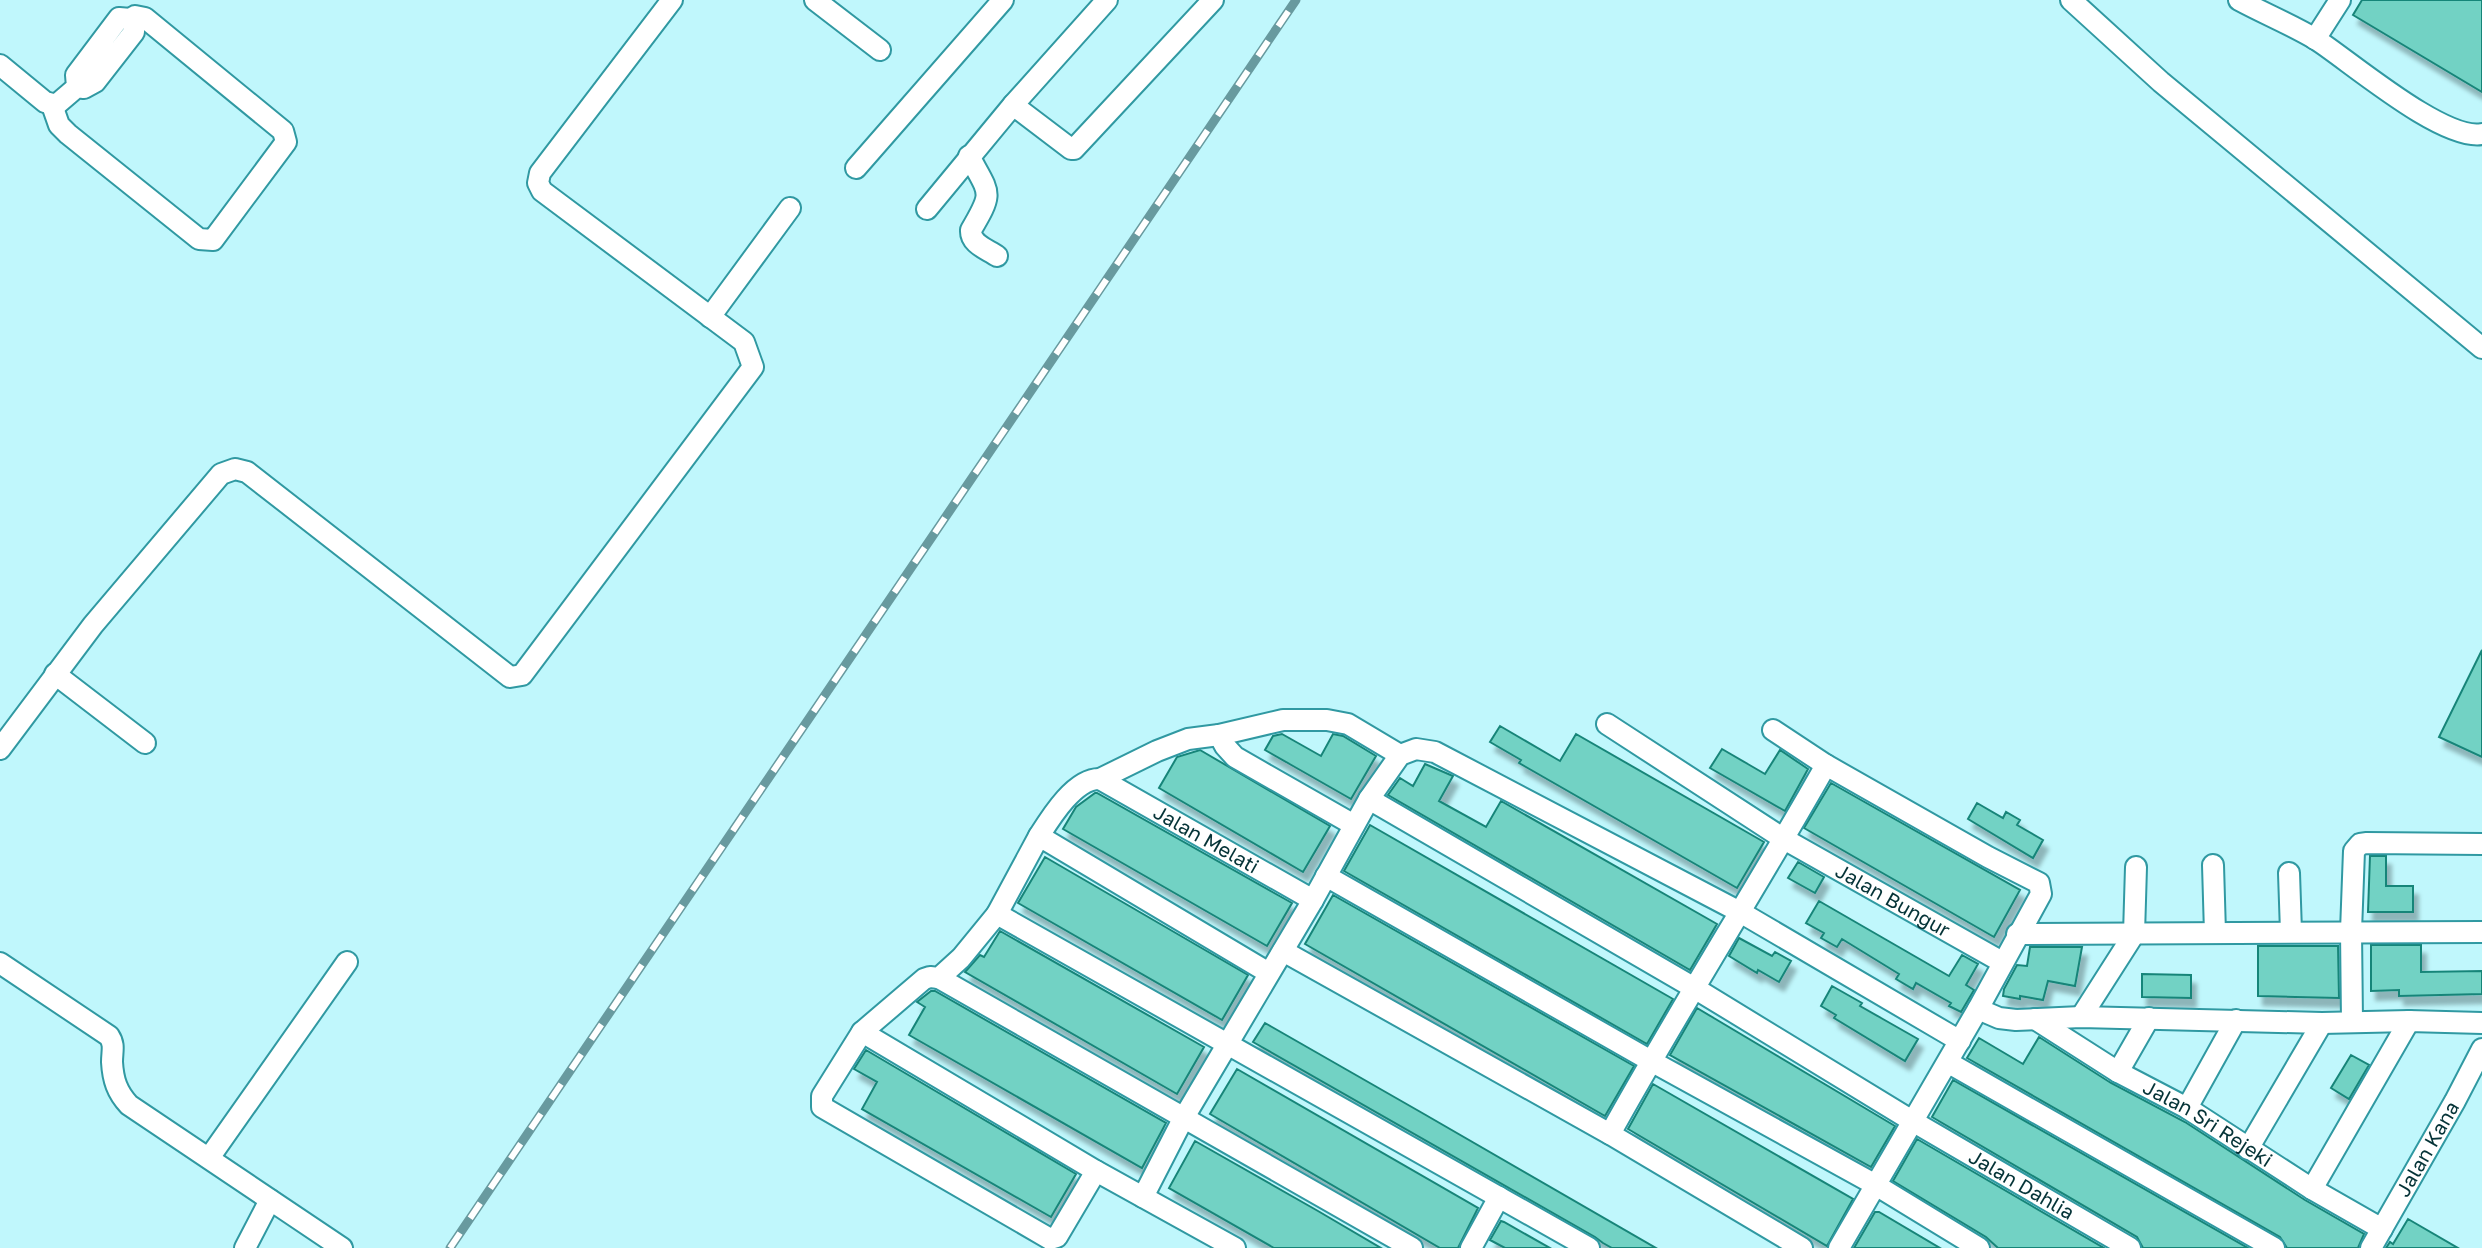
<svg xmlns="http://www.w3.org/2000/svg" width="2482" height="1248" font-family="'Golos Text',sans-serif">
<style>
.building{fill:#72d2c4;stroke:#198579;stroke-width:2;filter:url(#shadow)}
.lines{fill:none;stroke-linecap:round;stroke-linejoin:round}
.minor-casing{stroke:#3099a2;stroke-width:24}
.minor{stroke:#fff;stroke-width:20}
.rail-casing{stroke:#689a9f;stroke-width:9}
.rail{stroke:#fff;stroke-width:6;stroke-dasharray:18;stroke-linecap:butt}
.labels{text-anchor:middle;stroke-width:6;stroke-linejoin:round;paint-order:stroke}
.street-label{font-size:20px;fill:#053337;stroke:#fff}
</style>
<defs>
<filter id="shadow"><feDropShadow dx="5" dy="9" stdDeviation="2" flood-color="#0004"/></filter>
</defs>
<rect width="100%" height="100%" fill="#c0f7fc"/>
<!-- building -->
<path class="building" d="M2362,0H2482V92L2353,15Z
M2482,650V757L2439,737Z
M1500,726L1560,761L1576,734L1764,842L1737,888L1519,763L1521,760L1490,742Z
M1282,734L1321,756L1333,734L1343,736L1376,756L1351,799L1265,750L1273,736Z
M1722,749L1765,774L1780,750L1808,769L1785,811L1710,768Z
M1200,750L1330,826L1303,872L1159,788L1177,757Z
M1425,764L1453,776L1439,801L1486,827L1501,801L1717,924L1690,970L1388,795L1400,778L1413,786Z
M1831,783L2020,890L1994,937L1804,828Z
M1095,793H1097L1292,903L1267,946L1063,829L1076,807Z
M1977,803L2003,818L2006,812L2020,820L2017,825L2043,840L2033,858L1968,819Z
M1370,825L1673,999L1647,1044L1344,871Z
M2370,856H2386V886H2413V912H2368Z
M1045,857L1248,975L1222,1020L1018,903Z
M1798,862L1824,877L1815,893L1788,878Z
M1333,895L1634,1066L1605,1116L1305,944Z
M1819,901L1949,976L1962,955L1978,964L1966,985L1974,990L1961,1012L1949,1006L1951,1003L1916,983L1913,989L1896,979L1899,974L1842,939L1837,947L1821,938L1824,933L1806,923Z
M1000,931L1204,1047L1177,1094L965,972L980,955L984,957Z
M1739,938L1772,956L1775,952L1791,961L1779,982L1758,970L1757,973L1729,956Z
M2371,945H2421V972L2482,971V994L2399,996V990L2371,991Z
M2258,946H2338L2339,998L2258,996Z
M2030,947H2082L2075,986L2048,981L2043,1000L2020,996V999L2003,996L2004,989L2017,965L2027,966Z
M2142,974L2191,975V998L2142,997Z
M1832,986L1862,1003L1860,1006L1918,1039L1905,1061L1834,1018L1836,1015L1821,1006Z
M931,991H935L1166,1123L1142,1168L909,1035L925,1007L917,1002Z
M1697,1008L1895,1126L1871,1167L1670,1055Z
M1265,1023L1424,1114L1656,1248H1612L1603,1243L1595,1237L1253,1042Z
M2039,1037L2111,1083L2185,1122L2305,1200L2364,1234L2358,1248H2287L2280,1237L1967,1058L1979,1038L2023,1064Z
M866,1050L1076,1174L1051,1217L862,1109L877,1082L854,1069Z
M2351,1055L2369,1065L2349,1099L2331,1088Z
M1237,1069L1478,1208L1458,1248H1440L1210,1114Z
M1953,1080L2248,1248H2143L2137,1237L1932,1117Z
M1653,1084L1853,1199L1827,1246L1628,1129Z
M1917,1139L2104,1248H1998L1986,1237L1893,1181Z
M1195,1141L1318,1211L1381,1248H1274L1169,1188Z
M1875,1212H1879L1940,1248H1854Z
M2408,1219L2458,1248H2386L2390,1242L2393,1244Z
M1501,1221L1504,1222L1550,1248H1505L1490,1240Z"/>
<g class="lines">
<defs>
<g id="minor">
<path d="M815,0L880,50"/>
<path d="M2071,0L2161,82L2482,348"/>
<path d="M2239,0C2265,14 2292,25 2317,40C2352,63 2443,141 2482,134"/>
<path d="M2315,39L2340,0"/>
<path d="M0,65L45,102L56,105L77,87L76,75L119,18L131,19L134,23V32L95,82L84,88L77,87"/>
<path d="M52,105L59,125L68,134L199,239L213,240L286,142L283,131L145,18L135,16L131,19"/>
<path d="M1013,105L1071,149H1074L1213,0"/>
<path d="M969,156C990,195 994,191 971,230C970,244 987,249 997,256"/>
<path d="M856,168L1003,0"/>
<path d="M927,209L1013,105L1107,0"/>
<path d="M710,317L790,208"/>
<path d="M55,674L145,743"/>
<path id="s1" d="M1607,724L1784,839L2002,962"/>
<path d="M1773,730L1826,765"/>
<path d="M1219,735L1225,746L1235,757L1354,825"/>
<path d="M0,749L93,625L221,474L235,469L247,472L510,677L522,675L753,367L744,342L542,191L538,183L540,173L672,0"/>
<path id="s2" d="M1100,779L1313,900"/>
<path id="s3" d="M1369,799L1696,989L1914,1122L2130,1248"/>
<path d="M1039,836C1051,817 1075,778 1100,779L1157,751L1188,739L1219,735L1283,720H1327L1348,724L1400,755"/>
<path d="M2213,865L2215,933"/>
<path d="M2289,873L2291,932"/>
<path d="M1326,876L1651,1061L1874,1184L1979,1248"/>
<path d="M997,914L1589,1248"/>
<path d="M2017,934L2482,932"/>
<path d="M1283,951L1610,1134L1802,1248"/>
<path d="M0,963L109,1036C115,1045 112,1051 112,1062C113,1080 117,1092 129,1105L342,1248"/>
<path d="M939,978L1412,1248"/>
<path d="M2081,1017L2134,934L2136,867"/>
<path id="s4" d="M2035,1019L2118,1072L2187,1108L2312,1189L2382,1229"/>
<path d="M2352,1021L2351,931L2354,851L2360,844L2367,843L2482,844"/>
<path d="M862,1032L1096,1171L1235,1248"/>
<path d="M1949,1063L2274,1248"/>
<path d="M2118,1072L2149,1018"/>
<path d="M2187,1108L2236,1020"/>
<path d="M1610,1134C1679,1009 1756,889 1826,765L1988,857L2039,883L2041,894L1978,1009"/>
<path d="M2248,1149L2322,1023"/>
<path d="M209,1158L347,962"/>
<path d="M1096,1171L1057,1237L1050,1239L822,1107V1096L862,1032L924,979L930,977L939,978L961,958L997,914L1039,836L1269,973"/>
<path d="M2312,1189L2409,1021"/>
<path d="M1143,1197L1183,1119L1313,900L1369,799L1400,755L1416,749L1435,752L1740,912L1960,1041"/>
<path d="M245,1248L270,1200"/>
<path d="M1471,1248L1499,1197"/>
<path d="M1839,1248L1978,1009L1999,1018L2016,1020L2081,1017L2322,1023L2409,1021L2482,1023"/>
<path id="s5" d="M2371,1248L2455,1101L2482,1049"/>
</g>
</defs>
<!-- minor casing -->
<use href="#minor" class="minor-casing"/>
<!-- minor -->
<use href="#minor" class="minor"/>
<defs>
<path id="rail" d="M450,1248L1296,0"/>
</defs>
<!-- rail casing -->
<use href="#rail" class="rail-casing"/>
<!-- rail -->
<use href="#rail" class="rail"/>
</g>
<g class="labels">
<!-- street labels -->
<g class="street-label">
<text dy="7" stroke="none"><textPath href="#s2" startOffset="122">Jalan Melati</textPath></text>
<text dy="7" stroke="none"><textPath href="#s1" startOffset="336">Jalan Bungur</textPath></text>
<text dy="7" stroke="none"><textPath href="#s4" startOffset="202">Jalan Sri Rejeki</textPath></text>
<text dy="7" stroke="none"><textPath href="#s5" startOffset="114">Jalan Kana</textPath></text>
<text dy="7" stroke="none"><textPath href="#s3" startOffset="758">Jalan Dahlia</textPath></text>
</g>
</g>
</svg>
